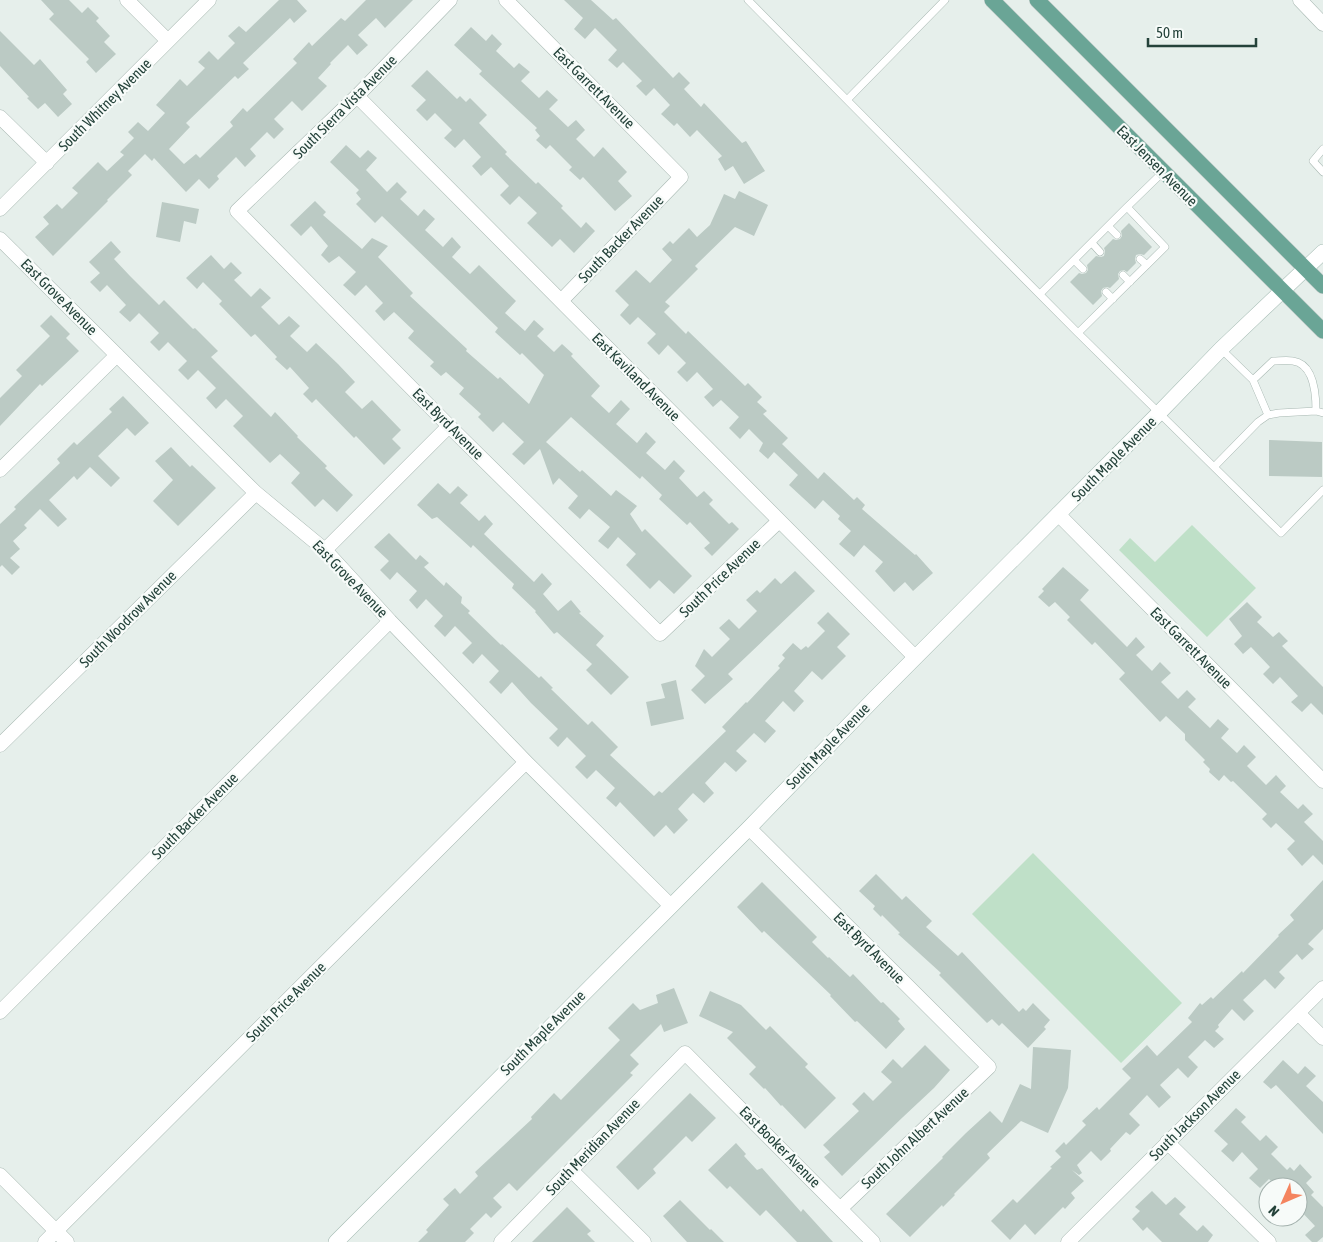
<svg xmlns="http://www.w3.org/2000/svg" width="1323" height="1242" font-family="'Asap Condensed',sans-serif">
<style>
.green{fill:#bfe0c8}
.building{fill:#bbcac4}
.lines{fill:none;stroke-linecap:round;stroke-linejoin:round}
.lane-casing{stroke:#a8b8b2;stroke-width:8}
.street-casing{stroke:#a8b8b2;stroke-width:15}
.secondary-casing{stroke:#a4bbb3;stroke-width:16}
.primary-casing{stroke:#c2cac8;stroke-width:16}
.lane{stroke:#fff;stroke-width:7}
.street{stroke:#fff;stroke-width:14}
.secondary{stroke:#fff;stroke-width:15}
.primary{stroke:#6aa596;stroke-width:15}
.labels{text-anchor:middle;stroke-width:4.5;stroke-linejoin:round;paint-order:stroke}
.street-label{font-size:15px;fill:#24423a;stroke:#f7fbf9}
</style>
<rect width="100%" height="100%" fill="#e6efeb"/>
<!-- green -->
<path class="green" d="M1192,525L1256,588L1207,637L1119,550L1130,538L1155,562Z
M1033,853L1182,1003L1121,1063L972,914Z"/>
<!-- building -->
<path class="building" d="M41,0H69L82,13L88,7L99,18L96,21L110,36L104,42L116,54L96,73L86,62L89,59L49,19L54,14Z
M279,0H297L307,11L294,23L290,18L243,63L249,69L238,79L235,76L186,123L190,127L169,149L184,164L196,154L200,158L233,126L230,122L243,108L247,112L297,63L293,59L309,42L312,46L341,18L345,21L366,0H413L385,28L376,18L358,35L368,45L357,55L348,45L330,63L331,64L318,78L327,86L302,111L292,101L274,119L284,129L274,139L267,132L250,149L256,156L245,167L236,157L217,176L219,179L209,189L199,179L186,192L154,158L152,161L145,154L128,171L132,175L107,200L108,201L53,256L35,237L49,224L43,217L57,204L62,209L78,193L72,188L98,162L107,171L124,155L120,152L134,138L128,132L138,122L148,131L165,113L156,105L180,79L187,86L205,68L198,62L209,51L218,60L235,43L228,36L239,26L246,32Z
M564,0H591L613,20L616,18L673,78L679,72L690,83L684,89L701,107L704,103L742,143L746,141L765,171L744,184L733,166L725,171L718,159L722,156L697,130L690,137L677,123L674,126L661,114L670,105L654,88L646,96L636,86L642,81L623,62L617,68L608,60L617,50L595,28L585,39L574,29L583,18Z
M471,27L486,41L492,34L502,44L496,51L514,68L519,63L530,72L521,81L539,98L547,90L558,100L549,109L568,127L576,120L585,130L576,139L594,157L603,147L627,172L618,181L632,196L615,211L583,177L580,180L569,170L572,167L550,145L546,149L536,140L540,136L535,130L537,128L479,74L482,71L454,45Z
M0,31L34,65L40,59L67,90L63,94L72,104L58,117L45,103L38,109L27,98L29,97L0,66Z
M427,70L457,99L460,96L466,102L470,98L487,115L479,123L507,152L505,154L536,184L538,182L563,206L561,208L581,228L586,222L595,231L574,253L560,239L552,247L527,223L537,213L519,196L510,205L500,195L509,186L491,167L481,176L472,166L481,157L464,139L455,148L444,138L452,130L435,113L427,121L416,110L426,100L411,86Z
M346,145L360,158L368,150L377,158L366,170L387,192L397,182L407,192L400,199L418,216L424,209L435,219L425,230L443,247L452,237L461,247L452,257L470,274L479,265L516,301L505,313L525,331L534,320L544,329L537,336L554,352L562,344L573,354L571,356L600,386L591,396L609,413L621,400L630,409L616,424L637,443L646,432L656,442L646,453L665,470L674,460L685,471L679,478L697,497L704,491L713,500L709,504L729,524L732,522L739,529L712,556L704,548L710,543L690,522L687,525L659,499L662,495L642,476L640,479L571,417L546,442L580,472L582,470L611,496L616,490L637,506L630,514L642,532L645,529L692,576L674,594L659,580L650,589L626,565L636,554L618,537L608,549L598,541L610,527L589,509L580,519L568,508L578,496L559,478L553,485L540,449L524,465L512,454L524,442L503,422L493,432L478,417L481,414L459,394L464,388L446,372L441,376L430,366L434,362L408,338L414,331L394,312L384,321L375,311L383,303L366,285L355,296L343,285L356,272L339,256L329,263L321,255L328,246L311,226L301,236L290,225L315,201L326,212L323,215L362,249L372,238L388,246L378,257L413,293L410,296L467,349L466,351L498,379L500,377L529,404L544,375L522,353L520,355L495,332L498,328L382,216L375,223L356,204L361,199L356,193L359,190L330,162Z
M739,191L768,205L754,236L735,227L695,266L698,269L665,302L670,306L664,312L686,334L688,331L745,386L748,383L762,397L757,402L767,411L763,414L788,438L782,444L818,479L824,472L854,500L857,497L865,505L862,509L915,555L916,554L933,573L913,591L905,582L894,592L875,571L883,562L864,545L854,557L839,544L851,531L838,519L840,516L823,500L815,509L789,485L798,475L774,452L768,459L759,451L763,443L749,429L740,439L729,428L739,417L721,400L713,407L704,397L713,389L697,372L687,382L677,372L686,363L668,345L659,355L647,343L656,334L638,317L630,325L620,315L629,305L615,291L636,270L650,283L672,260L662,249L670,241L673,244L689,228L697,237L710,225L724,194L735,199Z
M162,202L199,209L196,224L184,221L180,242L156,237Z
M1129,223L1152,247L1144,255L1140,254L1136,255L1135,259L1136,263L1127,272L1124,270L1120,271L1118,274L1119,279L1110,288L1107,287L1103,288L1101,291L1102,296L1093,305L1070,282L1079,273L1082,274L1086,273L1088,270L1087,265L1096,256L1101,257L1104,256L1105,251L1104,248L1113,239L1116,240L1120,239L1122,236L1121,231Z
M111,241L121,252L114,259L130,276L159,305L164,300L193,329L195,328L218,351L211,357L271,417L275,412L298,436L297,437L327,466L325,468L353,495L337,512L323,499L315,507L291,483L300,473L280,454L270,463L233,426L243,416L226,399L216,409L206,398L216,388L198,370L188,380L178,370L187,361L168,342L159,351L150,342L159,333L139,313L130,322L119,312L126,305L107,285L100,292L90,282L100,273L89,262Z
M211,255L224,269L231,262L242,273L234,280L251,297L260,288L271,298L261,307L279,325L289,316L300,326L290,336L307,352L316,343L338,364L355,382L345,392L362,409L372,400L401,430L392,439L401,448L384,465L356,436L354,438L316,399L312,403L303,394L309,388L290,367L287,370L275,359L277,357L255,334L251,337L219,304L222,301L203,282L197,289L186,278Z
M51,315L70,334L66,338L79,351L42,386L40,384L0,426V398L22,376L16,370L50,336L40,326Z
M123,396L149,423L135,436L127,428L98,456L120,478L111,487L90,467L77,480L74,476L49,500L67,519L58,527L40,509L24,525L27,528L13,541L20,549L10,558L20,567L12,575L2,565L0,567V524L16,509L14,507L60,463L57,459L74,442L77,445L112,412L109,409Z
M1269,440L1322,442V477L1269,476Z
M171,447L190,467L192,465L216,488L178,526L153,501L173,480L155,461Z
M438,483L450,494L458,486L468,495L460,503L479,521L485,515L493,524L484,534L534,582L542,573L552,584L543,594L558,611L571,600L581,612L579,613L604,636L596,645L629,677L611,695L586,670L592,664L557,632L554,634L535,612L536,611L512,588L514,584L473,545L471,548L437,517L432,519L417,505Z
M389,533L416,560L420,555L429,563L424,567L444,586L446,582L462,597L461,603L470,611L468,613L501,645L502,644L539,678L541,676L553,688L551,689L588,725L592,721L618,747L610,755L654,796L659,791L662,793L726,731L722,727L746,702L747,703L780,668L778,666L785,658L782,655L793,643L801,650L806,646L808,648L825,631L817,623L828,612L850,634L837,647L846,656L822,680L812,671L794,691L804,701L794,712L783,701L765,721L776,731L765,743L754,733L736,751L747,761L736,772L725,762L705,783L714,793L704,803L693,793L678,809L688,820L674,834L666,825L654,837L620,802L616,807L606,798L615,788L596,770L587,779L575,767L586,756L567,737L558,747L549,738L558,729L531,703L512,682L501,694L489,682L499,671L482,654L473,664L462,653L472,643L455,626L445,637L434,626L443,616L426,599L417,609L409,600L417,591L397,572L390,580L380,570L389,561L374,547Z
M1063,567L1089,590L1080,600L1127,647L1136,637L1145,647L1136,655L1152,671L1160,662L1171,673L1161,682L1178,699L1187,690L1196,699L1188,707L1210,728L1218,719L1229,729L1221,738L1237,753L1244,745L1256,757L1247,766L1266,785L1276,775L1286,786L1280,792L1298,809L1303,804L1313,814L1304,822L1323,841V865L1313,855L1302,866L1287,849L1295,841L1276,823L1271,828L1262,819L1267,814L1233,781L1231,782L1224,775L1219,781L1209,772L1210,769L1203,762L1205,760L1185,740V734L1166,716L1160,722L1119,679L1125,673L1095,642L1092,645L1067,620L1070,617L1055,602L1049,607L1038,597L1044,591L1042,589Z
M795,571L815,591L728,674L733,679L705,704L691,690L705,676L695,666L704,649L712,657L730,639L719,628L729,619L739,629L757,611L746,600L757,590L760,593L775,578L781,584Z
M1247,602L1262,617L1257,622L1273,637L1279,632L1288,641L1282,646L1323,687V715L1311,703L1302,712L1291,702L1298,696L1280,677L1273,684L1263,674L1270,667L1251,647L1243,654L1234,644L1242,636L1229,619Z
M676,680L684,719L651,726L646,702L665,698L661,684Z
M876,874L902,900L906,896L932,921L926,927L958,956L962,952L1019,1012L1023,1008L1026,1011L1033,1003L1050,1020L1044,1027L1046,1029L1028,1048L1002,1023L999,1026L992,1019L987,1023L939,975L941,973L898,934L900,933L882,915L881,917L873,909L875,906L859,891Z
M1323,880V929L1308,944L1314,949L1302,960L1297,954L1279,972L1285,978L1275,989L1265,979L1243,1000L1254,1011L1244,1021L1232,1009L1218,1025L1219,1027L1215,1031L1224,1039L1214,1048L1205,1040L1188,1057L1198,1067L1188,1078L1178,1068L1160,1085L1171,1097L1159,1108L1147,1095L1129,1114L1140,1125L1130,1135L1126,1132L1110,1149L1111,1151L1101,1161L1091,1151L1077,1165L1082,1173L1079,1175L1072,1170L1084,1181L1071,1193L1075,1198L1065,1209L1063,1207L1035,1235L1025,1224L1010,1240L991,1221L1013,1199L1017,1203L1052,1168L1050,1167L1061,1157L1055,1151L1064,1142L1066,1145L1086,1125L1082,1121L1097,1107L1099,1110L1131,1078L1122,1069L1147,1045L1157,1056L1192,1022L1188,1018L1200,1003L1202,1005L1211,997L1213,999L1242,971L1243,973L1279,936L1278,935L1294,920L1290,915Z
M762,882L817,937L812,942L828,958L829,957L850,977L853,974L881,1003L883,1002L900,1019L898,1021L905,1029L886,1049L857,1021L855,1022L830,996L831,995L764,931L762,933L737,907Z
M674,988L688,1023L664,1032L661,1024L630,1055L639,1064L630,1073L633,1075L517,1191L509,1183L493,1198L502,1207L491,1218L486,1213L470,1229L474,1233L465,1242H418L428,1232L426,1230L449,1205L443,1199L455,1188L460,1194L478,1176L475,1172L532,1119L531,1117L554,1093L561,1100L620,1040L608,1028L633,1003L640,1010L658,1003L656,995Z
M710,991L741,1005L766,1030L770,1026L808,1064L805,1067L836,1098L805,1129L782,1105L781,1106L765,1088L764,1089L749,1074L756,1067L727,1038L733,1032L699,1016Z
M925,1045L950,1070L934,1088L903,1117L842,1176L824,1157L830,1152L823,1145L859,1111L852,1104L864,1092L873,1101L892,1082L881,1072L893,1059L902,1068Z
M1033,1047L1071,1050L1068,1088L1048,1133L1021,1121L987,1154L990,1158L954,1194L955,1195L943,1207L942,1205L910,1237L886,1214L943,1158L942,1157L966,1133L990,1111L1002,1123L1020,1084L1031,1089Z
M1283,1060L1298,1074L1305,1066L1316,1076L1306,1086L1323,1102V1134L1276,1085L1271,1089L1263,1082Z
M690,1093L716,1118L692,1142L686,1136L653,1169L656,1173L638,1190L616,1167Z
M1236,1108L1246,1117L1241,1122L1260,1141L1266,1135L1278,1147L1271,1154L1287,1170L1290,1167L1294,1171L1300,1164L1312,1177L1306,1183L1314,1192L1311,1195L1323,1207V1237L1317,1242H1312L1305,1235L1315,1226L1298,1208V1187H1277L1269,1179L1260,1188L1249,1178L1258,1169L1242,1152L1233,1162L1221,1151L1228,1144L1214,1131Z
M736,1143L746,1154L744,1156L757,1170L762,1168L801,1212L803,1209L833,1242H797L766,1210L760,1216L730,1186L727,1189L708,1170Z
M1152,1191L1166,1205L1175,1197L1186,1207L1179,1214L1197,1231L1203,1225L1213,1235L1208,1242H1162L1147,1227L1143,1231L1132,1219L1140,1211L1135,1207Z
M680,1200L710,1230L711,1229L724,1242H687L663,1216Z
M567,1207L591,1231L587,1234L595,1242H532Z"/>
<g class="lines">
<defs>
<path id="lane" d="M748,0L847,100L945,0
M847,100L1078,333
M1323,149L1313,161L1323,172
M1163,172L1127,207L1165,247L1078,333L1281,533L1323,490
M1108,226L1117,235
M1092,243L1100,252
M1140,259L1147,265
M1074,260L1083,269
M1123,275L1130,282
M1106,292L1113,299
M1040,294L1127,207
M1221,349L1253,380L1268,415
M1253,380L1273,361C1279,361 1287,360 1293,361C1314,364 1316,395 1316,411
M1214,467L1258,422L1268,415L1279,413L1316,411L1323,413"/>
<path id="street" d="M127,0L168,41
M450,0L357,96L237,211L449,426L660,634L779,521
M506,0L681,177L561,301
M1300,0L1323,24
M357,96L915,657
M0,117L47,163
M0,209L209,0
M0,239L256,493L325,550L390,621L526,762L670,905
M0,470L117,355
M1058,514L1323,781
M325,550L449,426
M0,745L256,493
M749,828L989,1067L841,1208
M0,1012L390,621
M1298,1013L1323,1038
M1167,1142L1269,1242
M571,1170L644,1242
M0,1175L67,1242
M45,1242L526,762
M501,1242L685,1053L873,1242
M1068,1242L1323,988"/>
<path id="secondary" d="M336,1242L749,828L875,698L1158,414L1221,349L1323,252"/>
<path id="primary" d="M992,0L1323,331
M1037,0L1323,286"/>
</defs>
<!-- lane casing -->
<use href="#lane" class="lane-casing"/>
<!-- street casing -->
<use href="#street" class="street-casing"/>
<!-- secondary casing -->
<use href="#secondary" class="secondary-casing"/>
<!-- primary casing -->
<use href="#primary" class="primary-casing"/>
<!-- lane -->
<use href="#lane" class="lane"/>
<!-- street -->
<use href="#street" class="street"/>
<!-- secondary -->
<use href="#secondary" class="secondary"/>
<!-- primary -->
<use href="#primary" class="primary"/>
</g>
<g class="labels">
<!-- street labels -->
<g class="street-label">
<text transform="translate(594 88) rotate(45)" y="5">East Garrett Avenue</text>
<text transform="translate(105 105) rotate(-45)" y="5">South Whitney Avenue</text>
<text transform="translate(345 107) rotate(-45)" y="5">South Sierra Vista Avenue</text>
<text transform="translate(1157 166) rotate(45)" y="5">East Jensen Avenue</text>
<text transform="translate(621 239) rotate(-46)" y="5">South Backer Avenue</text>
<text transform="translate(59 297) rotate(45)" y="5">East Grove Avenue</text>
<text transform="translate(636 377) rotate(45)" y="5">East Kaviland Avenue</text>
<text transform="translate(448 424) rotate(45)" y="5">East Byrd Avenue</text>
<text transform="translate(1114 459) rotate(-45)" y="5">South Maple Avenue</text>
<text transform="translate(720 578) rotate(-44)" y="5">South Price Avenue</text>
<text transform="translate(350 579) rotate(46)" y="5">East Grove Avenue</text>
<text transform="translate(128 619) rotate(-45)" y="5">South Woodrow Avenue</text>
<text transform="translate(1191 648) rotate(45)" y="5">East Garrett Avenue</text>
<text transform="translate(828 746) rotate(-46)" y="5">South Maple Avenue</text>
<text transform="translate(195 816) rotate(-45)" y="5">South Backer Avenue</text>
<text transform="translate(869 948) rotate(45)" y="5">East Byrd Avenue</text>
<text transform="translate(286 1002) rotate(-45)" y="5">South Price Avenue</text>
<text transform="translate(543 1033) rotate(-45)" y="5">South Maple Avenue</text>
<text transform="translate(1195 1115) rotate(-45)" y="5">South Jackson Avenue</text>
<text transform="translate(915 1138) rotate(-43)" y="5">South John Albert Avenue</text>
<text transform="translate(593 1147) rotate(-46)" y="5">South Meridian Avenue</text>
<text transform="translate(780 1147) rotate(45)" y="5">East Booker Avenue</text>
</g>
</g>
<!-- north arrow -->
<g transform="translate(1283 1202) rotate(225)"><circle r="24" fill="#f7fbf9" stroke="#a3b1ad"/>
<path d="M0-4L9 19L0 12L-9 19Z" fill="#f4845f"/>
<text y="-8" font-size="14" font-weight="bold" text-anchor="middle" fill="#24423a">N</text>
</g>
<!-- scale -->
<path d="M1148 38v8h108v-8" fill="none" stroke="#24423a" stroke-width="2.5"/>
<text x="1156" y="38" font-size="15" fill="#24423a" stroke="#f7fbf9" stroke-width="4" paint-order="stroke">50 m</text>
</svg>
